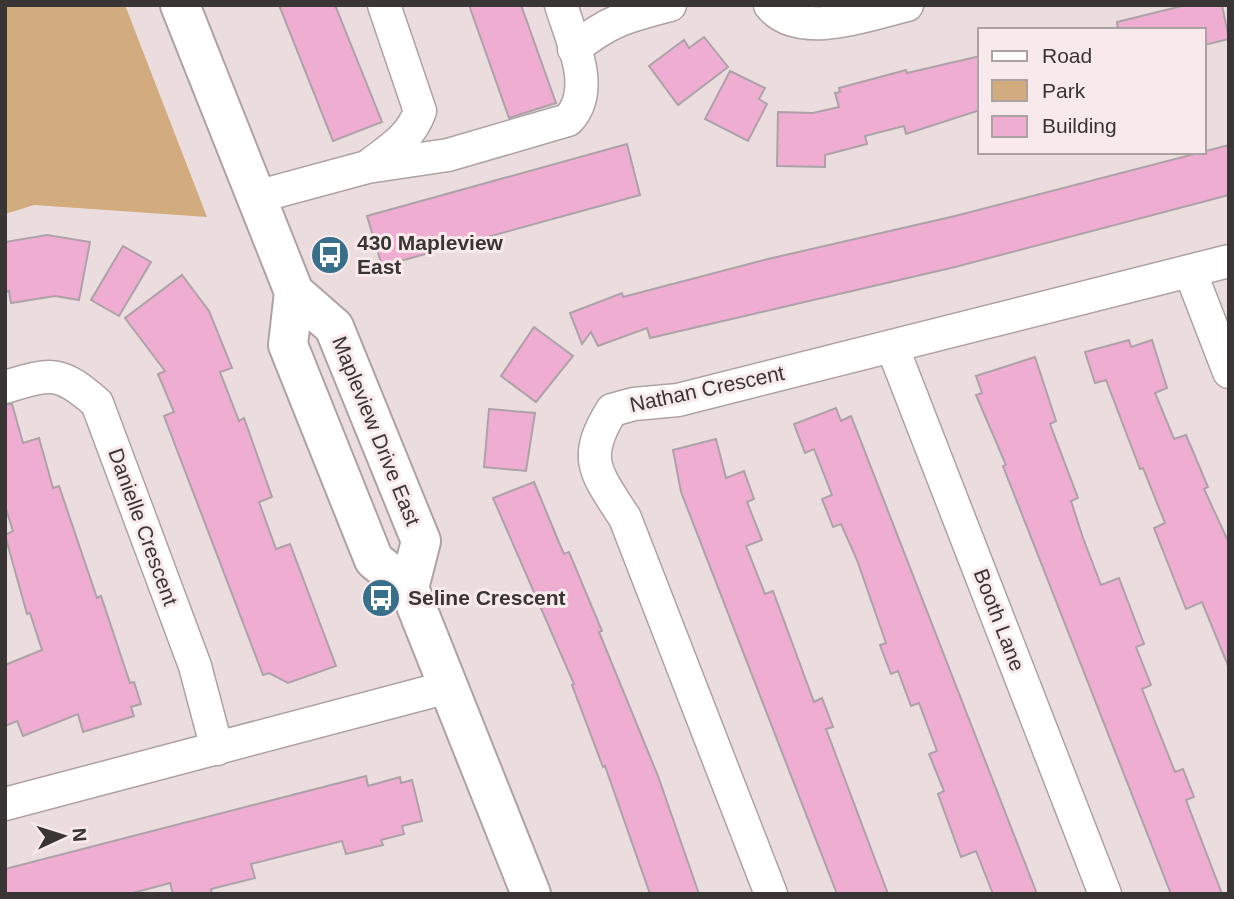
<svg xmlns="http://www.w3.org/2000/svg" width="1234" height="899" font-family="Arial,sans-serif">
<style>
.green{fill:#d2ab7e}
.building{fill:#f0add2;stroke:#ada2a7;stroke-width:2}
.lines{fill:none;stroke-linecap:round;stroke-linejoin:round}
.minor-casing{stroke:#afa2a2;stroke-width:35}
.major-casing{stroke:#afa2a2;stroke-width:42}
.minor{stroke:#fff;stroke-width:32}
.major{stroke:#fff;stroke-width:38}
.labels{text-anchor:middle;stroke-width:6;stroke-linejoin:round;paint-order:stroke}
.poi-label{font-size:21px;font-weight:bold;fill:#3a3535;stroke:#f8eaeb;text-anchor:start}
.street-label{font-size:21px;fill:#3a3535;stroke:#f8eaeb}
</style>
<rect width="100%" height="100%" fill="#ebddde"/>
<!-- green -->
<path class="green" d="M5,5H125L207,217L34,205L5,214Z"/>
<!-- building -->
<path class="building" d="M279,5H335L382,122L333,141Z
M469,5H521L556,103L509,118Z
M1186,5H1222L1229,39L1204,45V30H1118L1117,22Z
M704,37L728,67L678,105L649,66L684,40L689,48Z
M980,56V110L906,134L904,126L865,136L867,144L825,155V167L777,166L778,112L813,113L839,107L835,93L840,92L839,88L906,70L907,73Z
M730,71L765,88L759,99L767,104L748,141L705,119Z
M627,144L640,195L382,266L367,216Z
M1229,145V195L955,267L650,338L647,328L598,346L591,332L582,344L570,313L622,293L623,297L768,259L955,216Z
M47,235L90,242L79,300L55,296L11,303L9,291L5,292V242Z
M123,246L151,262L119,316L91,300Z
M182,275L209,311L232,368L220,372L239,421L244,418L272,497L259,502L276,549L290,544L336,666L288,683L269,673L263,675L164,416L174,412L158,374L165,371L125,318Z
M534,327L573,356L536,402L501,376Z
M1129,340L1131,347L1152,340L1167,388L1155,393L1174,439L1186,435L1208,487L1204,489L1229,543V668L1202,602L1186,609L1154,528L1165,523L1143,468L1140,469L1106,380L1095,383L1085,352Z
M1035,357L1056,421L1050,424L1078,498L1071,501L1083,538L1101,585L1119,578L1144,644L1136,647L1151,685L1142,689L1175,772L1183,769L1194,797L1186,800L1222,894H1171L1003,466L1006,465L976,395L982,393L976,376Z
M12,404L23,443L39,438L53,488L59,486L97,598L101,596L130,683L134,682L141,704L131,707L134,716L83,732L78,714L23,736L17,721L5,726V665L42,650L30,613L27,614L5,535L13,531L5,506V405Z
M836,408L841,421L851,416L1037,894H993L976,851L961,857L938,794L944,791L929,754L937,751L919,703L911,706L898,671L891,674L880,645L886,643L857,560L841,524L833,527L822,499L832,495L814,449L805,453L794,424Z
M489,409L535,413L526,471L484,467Z
M716,439L726,478L744,471L754,499L747,502L762,540L746,546L765,594L773,591L814,702L822,698L833,727L826,729L888,894H837L681,492L673,450Z
M534,482L560,545L564,554L569,552L602,631L599,632L658,776L699,894H650L605,766L603,767L572,685L574,684L493,498Z
M366,776L368,786L400,777L401,783L412,780L422,821L402,826L404,834L381,840L383,845L346,854L342,841L251,864L255,878L211,889L212,894H173L170,883L129,894H5V869Z"/>
<g class="lines">
<defs>
<path id="minor" d="M770,5C798,41 870,14 907,5
M574,49C608,21 627,16 670,5
M371,164C392,148 411,137 420,111L384,5
M256,197L367,167L448,155L568,120C597,90 572,41 561,5
M1190,271L1229,372
M892,346L1105,894
M5,387C52,373 59,370 97,403L195,666L217,749
M5,804L448,687
M771,894L625,518C596,473 581,459 612,410L634,404L678,400L1229,261"/>
<path id="major" d="M180,5L294,292L288,345L374,560L409,588L531,894
M294,292L334,327L421,541L409,588"/>
</defs>
<!-- minor casing -->
<use href="#minor" class="minor-casing"/>
<!-- major casing -->
<use href="#major" class="major-casing"/>
<!-- minor -->
<use href="#minor" class="minor"/>
<!-- major -->
<use href="#major" class="major"/>
</g>
<!-- icons -->
<defs>
<symbol id="bus-disc" viewBox="-11 -11 22 22"><circle r="9.5" fill="#386f8a" stroke="#f8eaeb"/><path d="M-5-6H5V4H4V6H2V4H-2V6H-4V4H-5ZM-3.5-4V0h7V-4ZM-3.5 1.2v1.5H-2V1.2ZM2 1.2v1.5H3.5V1.2Z" fill="#fff"/></symbol>
</defs>
<g fill-rule="evenodd">
<use href="#bus-disc" x="308" y="233" width="44" height="44"/>
<use href="#bus-disc" x="359" y="576" width="44" height="44"/>
</g>
<g class="labels">
<!-- poi labels -->
<g class="poi-label">
<text x="357" y="250">430 Mapleview<tspan x="357" dy="24">East</tspan></text>
<text x="408" y="605">Seline Crescent</text>
</g>
<!-- street labels -->
<g class="street-label">
<text transform="translate(707 389) rotate(-12)" y="7">Nathan Crescent</text>
<text transform="translate(376 431) rotate(68)" y="7">Mapleview Drive East</text>
<text transform="translate(143 527) rotate(70)" y="7">Danielle Crescent</text>
<text transform="translate(999 620) rotate(69)" y="7">Booth Lane</text>
</g>
</g>
<!-- border -->
<rect width="1234" height="899" fill="none" stroke="#3a3535" stroke-width="14"/>
<!-- legend -->
<rect x="978" y="28" width="228" height="126" fill="#f8eaeb" stroke="#aca2a2" stroke-width="2"/>
<rect x="992" y="51" width="35" height="10" fill="#ffffff" stroke="#aca2a2" stroke-width="2"/>
<text x="1042" y="63" font-size="21" fill="#3a3535">Road</text>
<rect x="992" y="80" width="35" height="21" fill="#d2ab7e" stroke="#aca2a2" stroke-width="2"/>
<text x="1042" y="98" font-size="21" fill="#3a3535">Park</text>
<rect x="992" y="116" width="35" height="21" fill="#f0add2" stroke="#aca2a2" stroke-width="2"/>
<text x="1042" y="133" font-size="21" fill="#3a3535">Building</text>
<!-- north arrow -->
<g transform="translate(63 836) rotate(86)" stroke="#f8eaeb" stroke-width="5" paint-order="stroke">
<path d="M0-5L12 26L0 18L-12 26Z" fill="#3a3535"/>
<text y="-10" font-size="19" font-weight="bold" text-anchor="middle" fill="#3a3535">N</text>
</g>
</svg>
